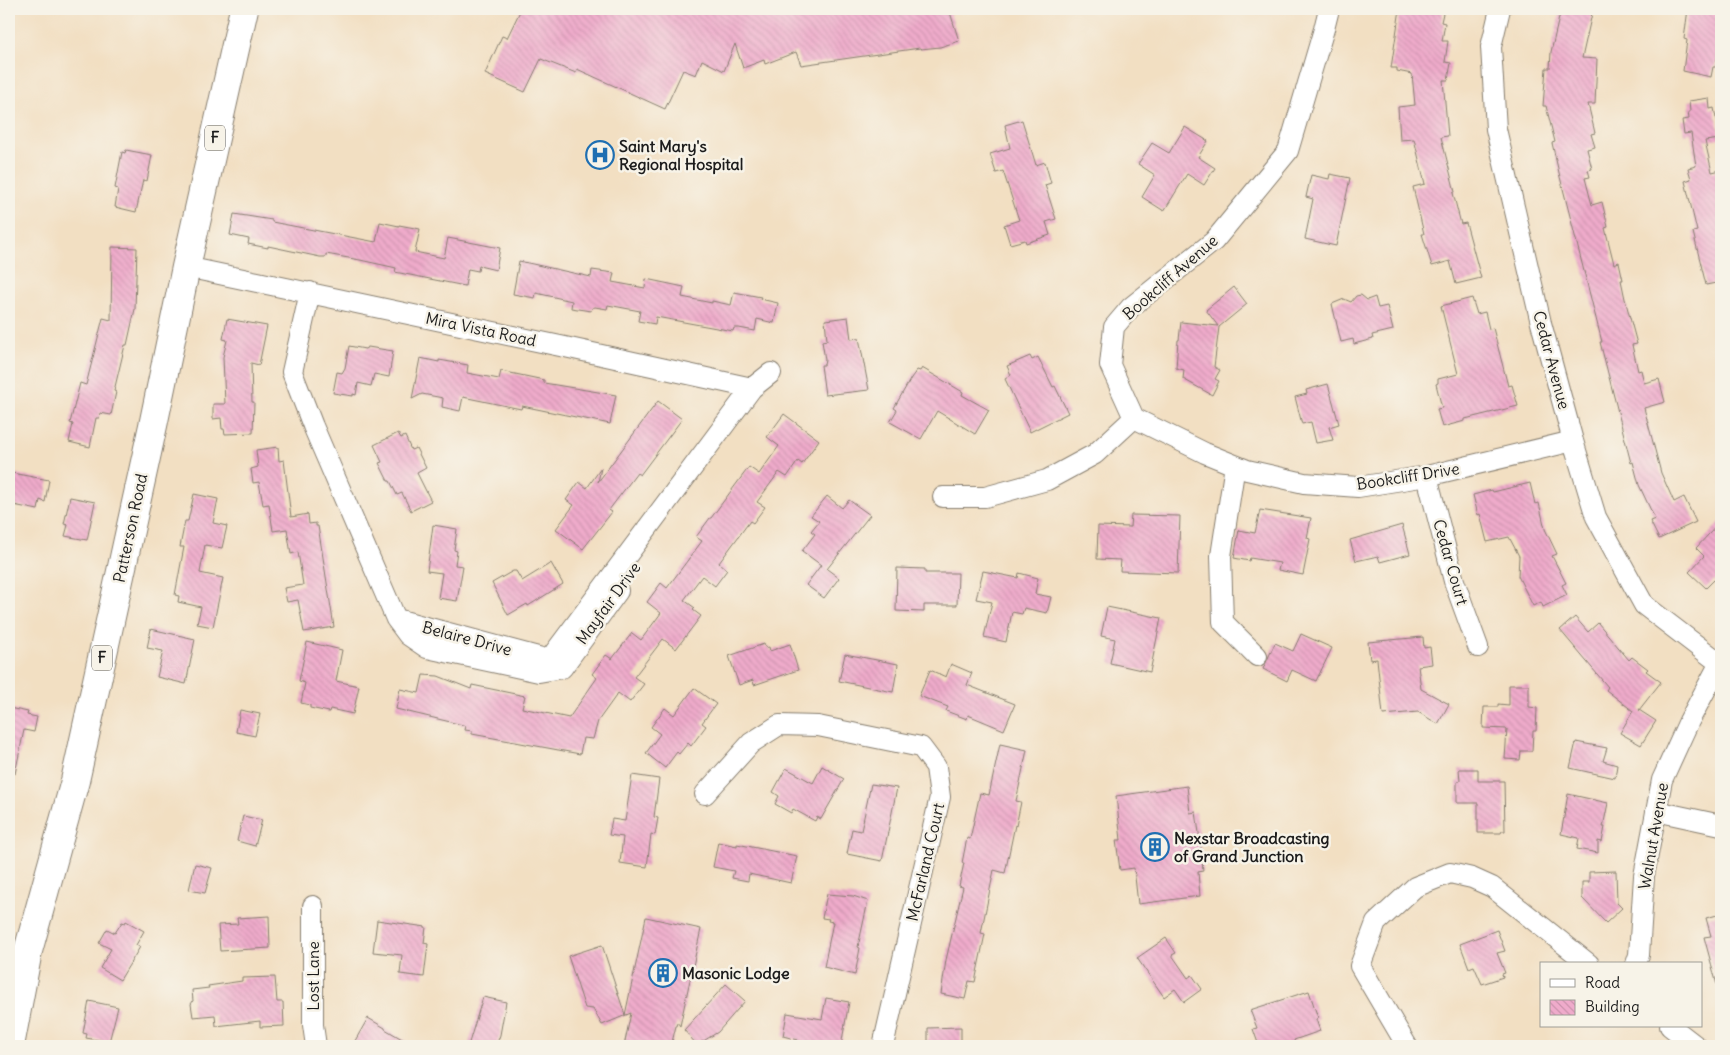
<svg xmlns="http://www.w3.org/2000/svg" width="1730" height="1055" font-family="Delius,sans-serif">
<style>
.building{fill:url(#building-back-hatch)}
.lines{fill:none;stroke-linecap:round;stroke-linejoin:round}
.minor-casing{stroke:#877e6f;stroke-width:22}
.primary-casing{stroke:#877e6f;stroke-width:30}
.minor{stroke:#fff;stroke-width:20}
.primary{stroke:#fff;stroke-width:28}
.labels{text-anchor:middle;stroke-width:5;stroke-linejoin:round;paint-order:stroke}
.shield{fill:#f7f3e8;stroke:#5e5c59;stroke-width:1}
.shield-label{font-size:15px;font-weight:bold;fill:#1c1c1c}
.poi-label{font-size:16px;font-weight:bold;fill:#1c1c1c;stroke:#f7f3e8;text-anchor:start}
.street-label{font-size:16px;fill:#1c1c1c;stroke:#f7f3e8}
</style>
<defs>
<pattern id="building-back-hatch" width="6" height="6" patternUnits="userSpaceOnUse" patternTransform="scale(1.25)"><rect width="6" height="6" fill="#efabcb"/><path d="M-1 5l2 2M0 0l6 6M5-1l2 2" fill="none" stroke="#cc93ae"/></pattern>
</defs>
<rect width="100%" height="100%" fill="#f7f3e8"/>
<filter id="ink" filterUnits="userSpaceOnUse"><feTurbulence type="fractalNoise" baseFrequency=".02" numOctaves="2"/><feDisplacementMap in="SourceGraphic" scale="10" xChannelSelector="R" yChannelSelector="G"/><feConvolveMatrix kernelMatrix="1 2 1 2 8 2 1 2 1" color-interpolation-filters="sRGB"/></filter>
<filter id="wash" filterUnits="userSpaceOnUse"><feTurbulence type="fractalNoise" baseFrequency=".0096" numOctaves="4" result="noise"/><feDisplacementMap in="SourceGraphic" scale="20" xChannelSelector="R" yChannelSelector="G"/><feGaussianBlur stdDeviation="1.12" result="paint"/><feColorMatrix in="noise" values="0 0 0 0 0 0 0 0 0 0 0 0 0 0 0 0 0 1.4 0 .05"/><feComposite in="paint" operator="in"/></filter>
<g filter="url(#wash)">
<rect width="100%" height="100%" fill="#f2dfc2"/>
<g id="blocks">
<!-- building -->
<path class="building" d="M521,9H949L959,41L940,47L921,49L920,48L801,65L796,52L765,64L764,60L743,68L735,44L724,71L702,60L696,75L683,70L665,109L577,69L576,73L541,59L525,92L485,74L502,36L507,38Z
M1400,9H1444L1441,22L1445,23L1442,41H1448L1445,62L1451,63L1448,80H1443L1448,136L1441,137L1455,192L1453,193L1461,224L1466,223L1481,278L1456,284L1450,261L1432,266L1422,234H1424L1413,187L1425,184L1414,139L1400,140L1398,107L1415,105L1412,74L1397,71V68H1391Z
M1561,9H1593L1582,58L1597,59L1595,104H1588L1595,133L1591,134L1595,147L1587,149L1592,169L1588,170L1590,177L1585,178L1592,205L1602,202L1608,227L1605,228L1614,264L1619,262L1623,280H1621L1625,299L1637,344L1632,345L1638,371L1641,370L1644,383L1659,379L1665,402L1644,408L1661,473L1674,502L1684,497L1696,522L1659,539L1650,521L1655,519L1639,485L1633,462L1631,463L1600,342H1602L1560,177L1552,143L1555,142L1546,106H1543L1546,68H1550L1551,52Z
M1688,9H1721V45L1719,44L1716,67H1713L1711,77L1683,71L1687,40L1684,39Z
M1709,98L1710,109L1714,108L1716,118H1717L1720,139L1705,141L1712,172L1721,170V282L1706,285L1693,232L1697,231L1685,181L1691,179L1688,168L1696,166L1691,133L1684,134L1682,120L1689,119L1688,112H1690L1689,101Z
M1022,120L1036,165L1045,162L1051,183L1045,185L1056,219L1046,222L1050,235L1026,243L1025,240L1010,244L1004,225L1019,220L1003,171L996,173L990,154L1010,148L1005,125Z
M1185,127L1208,141L1198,157L1215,168L1204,185L1187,174L1164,211L1142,197L1155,175L1138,164L1152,143L1169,153Z
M126,150L152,155L147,181L143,180L136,212L115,207L118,189L115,188L122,152L125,153Z
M1330,174L1350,178L1336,246L1305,239L1313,199L1306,197L1311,175L1329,179Z
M234,214L272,220V222L376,242L380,222L399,226V225L420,229L415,252L444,258L448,238L500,248L496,270L479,266L478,271L468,269L465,286L395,272L396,268L392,267L360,260L326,254V257H320L268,246V248L248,244L249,239L230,235Z
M112,247L137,248L135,309L127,345H125L114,391L116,392L111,415L100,413L99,418H96L90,447L69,442L73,424L70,423L80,383L86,385L103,318L111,320Z
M519,261L591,277L592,270L614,273L612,282L645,288L646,279L684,287L682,297L712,303V301L731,305L734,292L761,297L760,299L778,303L774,323L757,319L755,331L739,328H734L733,331L656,317L655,324L638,321L640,311L608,305L607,309L595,307L592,308L591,311L571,308L572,301L536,293L535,298L513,294Z
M1234,287L1247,304L1219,327L1214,367L1220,370L1215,379L1219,381L1212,395L1183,379L1184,370L1176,368L1178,340H1179L1181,322L1218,326L1206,310Z
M1361,295L1367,300L1375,297L1378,308L1387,306L1393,330L1372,335L1373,339L1354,344L1353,339L1341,342L1332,304L1344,299L1351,302L1356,296Z
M1472,298L1477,314L1485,312L1489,329L1493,328L1508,386L1512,385L1518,406L1465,419V421L1442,427L1437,409L1442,408L1436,384L1438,383V379L1458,374L1441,306Z
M848,317L851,339L859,338L869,390L825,395L821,365H824L825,360L822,341L827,340L825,320Z
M227,319L267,326L259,365L251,363L252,402H254L253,433L225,434L224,429H222L221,418L213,419V404H225L223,357L227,340L223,339Z
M349,346L365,349L368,347L393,351L389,377L374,374L371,386L358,383L356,395L353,394V396L333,393L337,372L342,373L345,368Z
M1030,356L1032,360L1038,357L1053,387L1055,386L1068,413L1030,432L1005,379L1011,375L1007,366Z
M420,358L439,362V360L468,365L467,373L499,379L501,371L544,380V383L616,395L610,424L522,406L521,409L463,397L460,411L442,407L443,398L422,394L412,399Z
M922,368L963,392L962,395L989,410L975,434L937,411L921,439L890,422L897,410L894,408L911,378L917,370L920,371Z
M1328,384L1339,424L1329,427L1333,440L1316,443L1311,422L1302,424L1295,397L1307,394L1306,390Z
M658,401L682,419L640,475L637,473L609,510L612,512L583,549L556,529L574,505L566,500L579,482L587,488L601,468L598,482Z
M784,414L819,440L802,464L798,461L787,477L779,472L757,502L765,507L753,523L750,521L719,563L727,570L715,586L702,576L684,600L695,608L693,610L701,616L676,649L663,639L634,677L644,684L630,702L618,693L598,721L593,739L583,738L580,754L472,734V731L465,730L466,726L463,725L396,709L400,689L419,693L423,675L438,676L471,689L472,685L525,696L522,708L569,718L597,678L592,674L606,655L612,659L632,633L641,640L661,613L647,602L661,583L667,588L702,541L696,537L710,518H711L749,467L759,474L779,446L767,437Z
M398,433L401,438L405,436L411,450L416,448L426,468L417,473L431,501L411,511L402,493L397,495L390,481H388L379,463L382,462L374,445Z
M278,447L279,461L284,460L291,517L308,514L309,524L316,523V526H318L334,627L304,632L298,600L287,602L284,588L303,585L298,552L291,554L287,529L273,531L269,504L263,505L259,482L253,483L251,469L258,467L256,450Z
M12,473L49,480L45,502L40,500L38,510L9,504V491Z
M1530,483L1535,504L1539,503L1545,529L1557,554L1552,556L1566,583L1562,585L1567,595L1543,607L1541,602L1533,606L1518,576L1519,556L1509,537L1487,542L1480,514L1478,515L1473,495L1492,490L1493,492Z
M194,494L218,499L213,523L227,526L222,548L205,545L200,573L223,578L213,627L197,624L201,607L178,602L179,596L175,595L184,547H180L185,521H188Z
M827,496L842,508L849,500L870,515L827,569L839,578L824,598L806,585L821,565L802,551L815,534L811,531L819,521L811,516Z
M70,497L95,502L87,540L65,536L68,525L64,524Z
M1260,510L1311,518L1307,538L1310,539L1303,575L1278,570L1280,563L1250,558L1249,561L1234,558L1239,530L1255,533Z
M1131,515L1180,516L1178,573L1120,571L1121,560L1097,559L1098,526L1130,527Z
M1721,521V586L1714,580L1706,588L1689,572L1704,556L1696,548Z
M433,525L457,529L454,550L457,551L455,565L463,566L457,601L438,598L442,573L427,571Z
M1402,525L1410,554L1380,562L1378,556L1356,561L1350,540Z
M551,563L563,584L528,606L527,604L508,615L492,583L513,571H516L522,581Z
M897,568L925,569V573H958L957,605H924V612L896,611Z
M983,571L1018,578L1019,573L1038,578L1035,594L1051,597L1047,613L1024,608L1022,614L1012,612L1006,642L984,637L992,602L976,599Z
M1107,607L1161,618L1150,672L1110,663L1115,639L1101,636Z
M1575,617L1588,632L1598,623L1629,660L1632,657L1648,669L1646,671L1661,682L1639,710L1656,721L1641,745L1620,733L1633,711L1606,690L1608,687L1560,630Z
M151,629L195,639L186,684L157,677L163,651L147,648Z
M1301,634L1332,648L1316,681L1292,670L1287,681L1263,669L1275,643L1293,651Z
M1423,637L1424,648L1430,647L1432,664L1418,666L1421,689L1449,704L1438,724L1418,712L1383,715L1377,659L1370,660L1368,642Z
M307,642L342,650L336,681L359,686L353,714L330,709L329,712L310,708V705L301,703L305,683L299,681Z
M764,644L766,648L769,647L770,651L790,644L798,670L754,685L753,680L739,685L729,656Z
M845,654L898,664L893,692L839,681Z
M951,664L972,673L967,685L1015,704L1004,730L968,715L967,719L946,711L948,707L919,696L930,670L946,677Z
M1509,685H1529V707L1537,708L1536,731H1533L1532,751H1521L1520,760L1505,759L1507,729L1483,728L1484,707H1498V704L1509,705Z
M694,688L716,704L702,723L706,726L691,746L688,743L679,754L677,752L665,768L646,753L660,734L651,727L665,708L674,715Z
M9,708L28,712L27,715L37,717L34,732L24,730L15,774L9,773Z
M240,710L260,714L255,736L236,732Z
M1576,742L1607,748L1603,761L1617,765L1615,778L1570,768Z
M1000,744L1027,750L1016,801L1021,802L1016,826L1015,825L1005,873L994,870L981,933L985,934L975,982L969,981L965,999L941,994L946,960L963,887L959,886L964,863H962L967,838L970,839L980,793L989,795Z
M822,766L844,779L821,819L817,817L815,821L793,809L791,813L775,804L779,796L773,792L786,768L813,783Z
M1459,769H1478V781H1504L1505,831H1502L1501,833H1478V803H1457V782L1460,781Z
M632,775L659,779L654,817L658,818L655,835L651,834L647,867L620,863L623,837L609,835L612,819L625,821Z
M871,784L897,788L882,861L847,854L852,829L861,831Z
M1187,786L1190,813L1196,812L1200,840L1203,871L1198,872L1200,896L1138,904L1134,868L1120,870L1116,840H1121L1116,796Z
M1568,794L1608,803L1603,827H1605L1602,842L1598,841V853L1577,849L1579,838L1561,834Z
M243,816L262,820L255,846L237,841Z
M718,842L737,846V844L797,856L791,883L749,874L748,881L732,878L734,871L713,867Z
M195,864L212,868L205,893L189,890Z
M1616,871L1617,903L1622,908L1606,923L1582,898V882H1589V872Z
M827,894L853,896L868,901L858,947L860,948L855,975L824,967L833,922L828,921L829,919L822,918Z
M1721,914V984L1717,985L1704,937L1711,936L1706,918Z
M269,916L270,948L220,951L218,925L238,924L237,918Z
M646,917L701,929L680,1026L677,1022L671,1046H624L631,1013L602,1025L593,1009L585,1008L568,956L602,945L625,1015Z
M377,920L426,927L424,943L428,944L424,977L400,974L402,955L373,952Z
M126,921L144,931L136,945L140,947L120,980L100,968L111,949L99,943L107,929L115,933L122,922L125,923Z
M1497,930L1505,951L1497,953L1505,973L1502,974L1503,977L1482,984L1474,966L1469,968L1460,944Z
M1166,938L1176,953L1172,955L1188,978L1192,975L1202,989L1184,1002L1175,989L1164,997L1137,958Z
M275,977L277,1002H283L284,1026L260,1027V1021L216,1026L215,1015L193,1017L191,1004L193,1001L192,990L209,988L208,986L242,981V978Z
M726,984L745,1001L718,1032L697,1045L684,1030Z
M1309,991L1318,1018L1316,1019L1320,1031L1294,1040L1296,1046H1259L1253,1029L1257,1028L1250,1010Z
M483,997L506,1002L500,1035L496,1046H468Z
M826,998L849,1002L841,1046H797L798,1040L783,1036L787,1013L822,1019Z
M89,1001L118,1007L109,1042L86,1038L87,1034L83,1033Z
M368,1018L385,1028V1029L414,1046H352Z
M961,1027V1046H928V1028Z"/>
</g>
</g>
<g filter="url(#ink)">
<use href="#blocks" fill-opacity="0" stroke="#877e6f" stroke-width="1"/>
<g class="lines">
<defs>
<path id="minor" d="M1500,9L1491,47L1496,129L1541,323L1573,441L1596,517L1644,605L1721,664
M186,267L565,347L752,388
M310,292L292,372L313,426L396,619L549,660L752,388L771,373
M1134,418L1110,365L1114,327L1131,307L1214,241L1288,151L1324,29L1329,9
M1134,418L1205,453L1247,470L1304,483L1358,487L1427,476L1573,441
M1235,465L1221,556L1223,622L1257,656
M1427,476L1454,581L1478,647
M943,497H985L1047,480L1095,454L1134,418
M396,619L408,635L427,648L539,672L562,668L618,591
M705,794L751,743L779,725L818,726L921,747L936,767L940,797L883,1046
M1656,811L1721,825
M313,906V1025L316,1046
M1636,964L1639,955L1644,876L1662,780L1689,721L1721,661
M1670,1026L1696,1046
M1407,1046L1360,966L1376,923L1415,887L1450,873L1472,878L1492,887L1589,964"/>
<path id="primary" d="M10,1046L28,951L75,781L154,421L186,267L244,9"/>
</defs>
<!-- minor casing -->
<use href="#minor" class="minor-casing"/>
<!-- primary casing -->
<use href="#primary" class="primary-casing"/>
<!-- minor -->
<use href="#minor" class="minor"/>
<!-- primary -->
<use href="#primary" class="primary"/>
</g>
</g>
<!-- icons -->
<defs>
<symbol id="hospital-ring" viewBox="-11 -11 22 22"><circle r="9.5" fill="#f7f3e8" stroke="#1f6fb2" stroke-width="1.5"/><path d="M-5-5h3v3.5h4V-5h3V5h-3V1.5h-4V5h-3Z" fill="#1f6fb2"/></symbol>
<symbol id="building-ring" viewBox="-11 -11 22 22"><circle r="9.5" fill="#f7f3e8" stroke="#1f6fb2" stroke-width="1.5"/><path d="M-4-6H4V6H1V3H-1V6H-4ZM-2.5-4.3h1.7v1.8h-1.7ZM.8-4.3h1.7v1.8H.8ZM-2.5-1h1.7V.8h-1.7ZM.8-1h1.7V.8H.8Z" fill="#1f6fb2"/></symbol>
</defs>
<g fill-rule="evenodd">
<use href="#hospital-ring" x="584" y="139" width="32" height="32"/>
<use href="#building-ring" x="1139" y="831" width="32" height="32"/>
<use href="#building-ring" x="647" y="957" width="32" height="32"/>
</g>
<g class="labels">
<!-- shield labels -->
<g class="shield">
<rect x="205" y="125.5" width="20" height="25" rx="4"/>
<rect x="92" y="645.5" width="20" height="25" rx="4"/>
</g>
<g class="shield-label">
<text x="215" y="143">F</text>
<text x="102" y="663">F</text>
</g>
<!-- poi labels -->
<g class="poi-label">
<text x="619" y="152">Saint Mary's<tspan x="619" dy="18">Regional Hospital</tspan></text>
<text x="1174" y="844">Nexstar Broadcasting<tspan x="1174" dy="18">of Grand Junction</tspan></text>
<text x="682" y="979">Masonic Lodge</text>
</g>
<!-- street labels -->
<g class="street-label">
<text transform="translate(1170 277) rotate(-41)" y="6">Bookcliff Avenue</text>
<text transform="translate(481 329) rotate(12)" y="6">Mira Vista Road</text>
<text transform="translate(1552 360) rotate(75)" y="6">Cedar Avenue</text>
<text transform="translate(1408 476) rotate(-9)" y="6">Bookcliff Drive</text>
<text transform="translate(130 528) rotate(-78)" y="6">Patterson Road</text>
<text transform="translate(1451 562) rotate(74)" y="6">Cedar Court</text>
<text transform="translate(608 603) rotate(-54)" y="6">Mayfair Drive</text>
<text transform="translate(467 638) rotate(15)" y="6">Belaire Drive</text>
<text transform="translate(1653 836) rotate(-80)" y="6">Walnut Avenue</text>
<text transform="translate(925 862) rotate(-77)" y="6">McFarland Court</text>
<text transform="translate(313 976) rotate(-90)" y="6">Lost Lane</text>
</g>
</g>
<!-- margin -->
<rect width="1730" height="1055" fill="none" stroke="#f7f3e8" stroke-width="30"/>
<!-- legend -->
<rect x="1540" y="962" width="162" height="65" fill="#f7f3e8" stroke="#9f9d96"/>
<rect x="1550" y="979" width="25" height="8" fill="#ffffff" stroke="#9f9d96"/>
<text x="1585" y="988" font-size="15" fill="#1c1c1c">Road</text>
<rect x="1550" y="1000" width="25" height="15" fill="url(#building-back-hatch)" stroke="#9f9d96"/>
<text x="1585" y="1012" font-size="15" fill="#1c1c1c">Building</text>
</svg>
